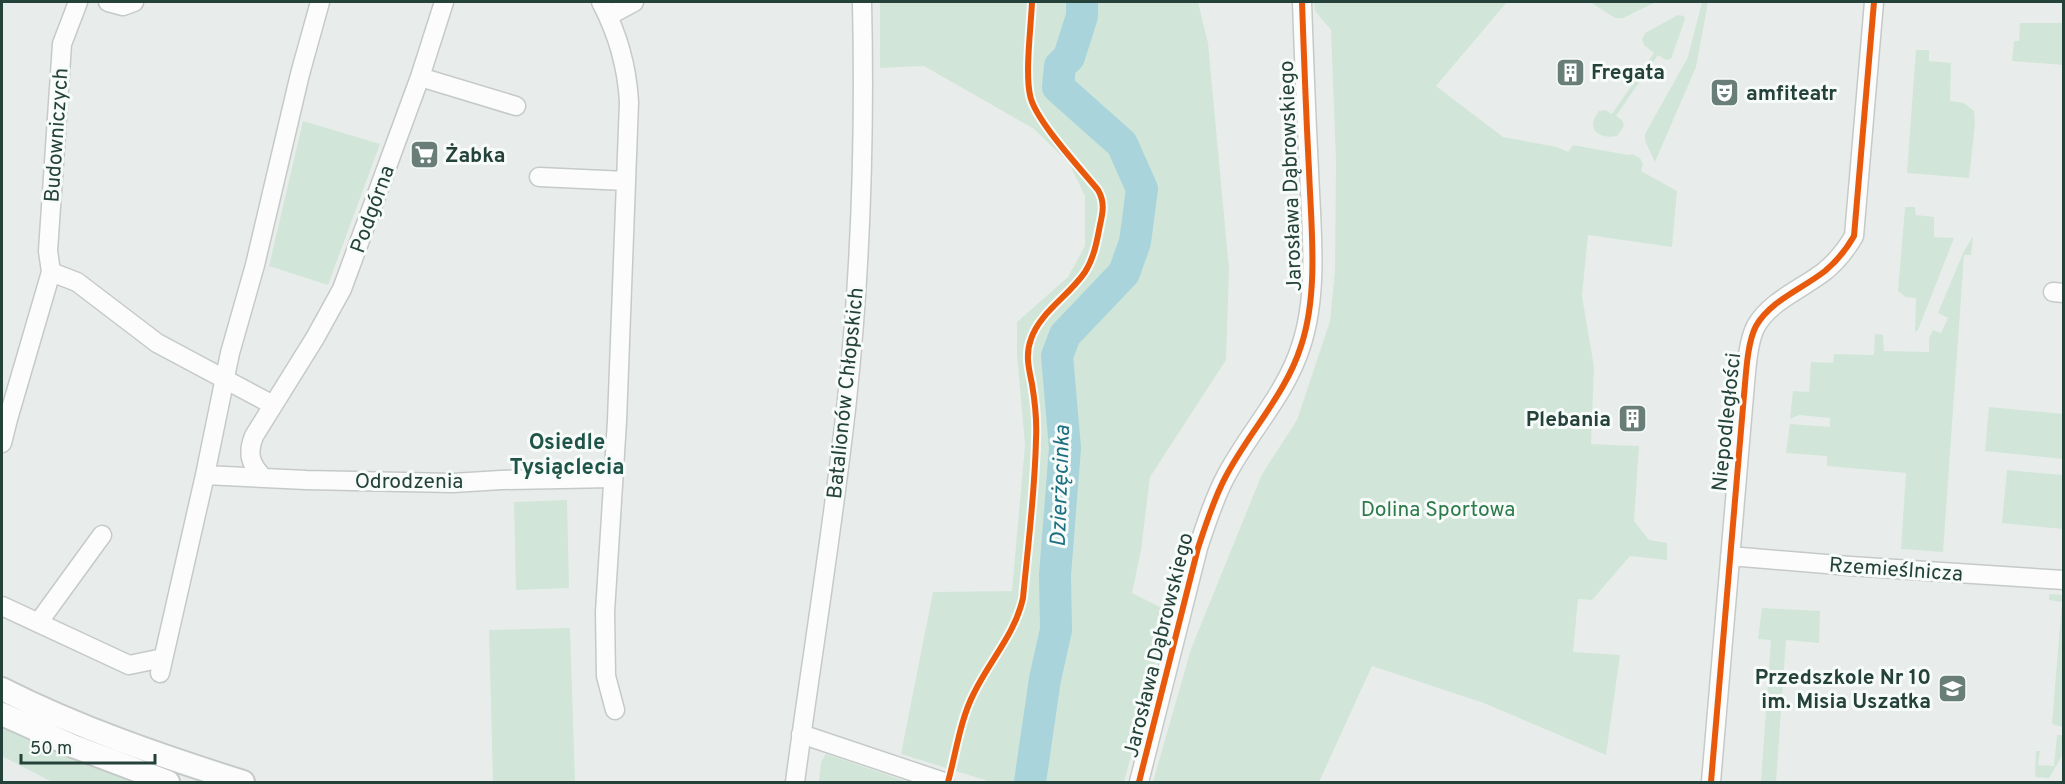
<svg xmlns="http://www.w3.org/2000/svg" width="2065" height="784" font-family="Overpass,sans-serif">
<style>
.green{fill:#d1e6d8}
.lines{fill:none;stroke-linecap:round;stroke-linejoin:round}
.river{stroke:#a9d4db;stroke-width:32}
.minor-casing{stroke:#c5cac8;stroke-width:21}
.tertiary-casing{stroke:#c5cac8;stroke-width:26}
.minor{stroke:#fcfcfc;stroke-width:18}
.tertiary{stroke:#fcfcfc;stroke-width:22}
.cycleway-casing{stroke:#f7fbf9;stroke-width:10}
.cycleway{stroke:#e8590c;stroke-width:6}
.labels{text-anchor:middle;stroke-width:6;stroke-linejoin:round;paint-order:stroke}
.poi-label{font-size:21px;font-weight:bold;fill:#24423a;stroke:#f7fbf9;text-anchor:start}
.street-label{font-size:21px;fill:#24423a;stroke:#f7fbf9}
.park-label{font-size:21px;fill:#2d7a4b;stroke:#f7fbf9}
.neighbourhood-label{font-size:22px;font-weight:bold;fill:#1f5548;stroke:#f7fbf9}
.water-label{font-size:22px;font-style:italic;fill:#1c6f80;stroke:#f7fbf9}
</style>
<rect width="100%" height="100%" fill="#e8edeb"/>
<!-- green -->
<path class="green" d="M880,2H1198L1208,43L1229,269L1226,360L1150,477L1141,550L1132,593L1170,612L1124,782H991L901,754L933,592L1012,591L1025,445L1017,353V322L1068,277L1085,246V196L1069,163L1034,129L924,66L880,68Z
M1314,2H1507L1436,86L1503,137L1557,147L1568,152L1573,145L1628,155L1633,154L1640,158L1643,164L1641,171L1677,191L1672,247L1588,235L1582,296L1594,367L1591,444L1639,446L1634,521L1649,540L1667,543V560L1630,556L1592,600L1578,599L1573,652L1620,655L1606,755L1484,703L1372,666L1319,782H1153L1191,649L1262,474L1297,420L1330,321L1335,270L1336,161L1331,30L1315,11Z
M1590,2H1656L1623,18H1615Z
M1702,2H1708L1696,67L1655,162L1645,141V134L1688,57Z
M1678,15L1684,16L1685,19L1671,59L1666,60L1658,55L1616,116L1622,120L1624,126L1617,136C1598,140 1585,128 1599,111L1605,110L1612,114L1654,53L1644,45L1642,39L1645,33Z
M2020,23H2063V65L2012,61L2014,41H2019Z
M1916,50H1929V61L1951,63L1950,101L1964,103L1974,111L1975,124L1969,178L1907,173Z
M303,121L380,144L328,285L269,266Z
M1905,207H1915L1916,215L1934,217V237L1954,238L1918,330L1915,332L1916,298L1906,297L1898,291Z
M1973,236L1971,255H1964L1943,552L1901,549L1906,473L1827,466V456L1786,453L1790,424L1830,427V418L1799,415L1790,419L1793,391L1809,392L1811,362L1833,363L1834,354L1874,355L1875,334L1883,335L1884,351L1929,352V338L1933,330L1941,333L1948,318L1938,313L1963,253Z
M1989,407L2063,414V459L1985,451Z
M2007,470L2063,475V529L2002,523Z
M567,500L569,588L516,590L514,502Z
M2049,594L2063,595V727L2054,725L2052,723L2062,602L2049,600Z
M1762,608L1820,611L1819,643L1786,640L1776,782H1761L1771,640L1758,639Z
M570,628L575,782H493L489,630Z
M2,725L131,782H52L2,756Z
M2057,735H2063V754L2049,778L2035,777L2036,751H2040L2038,765L2054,766Z
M826,754L908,782H819L821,762Z"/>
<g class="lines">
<!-- river -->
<path class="river" d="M1030,782L1045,679L1056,630L1055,575L1065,448L1057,356L1065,335L1124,273L1135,242L1142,189L1122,144L1058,87L1060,66L1069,57L1082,16V2"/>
<defs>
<path id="minor" d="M108,2L123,6L134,2
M601,2C618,34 627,66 629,102L617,421L605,612L606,676L615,710
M608,16L634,2
M420,77L516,106
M539,177L626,181
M51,272L77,282L157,343L273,405
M2053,292L2064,293
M2,417L8,419L51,272L48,251L62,44L78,2
M2,443L8,419
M205,475L306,480L453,483L501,480L613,478
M264,478C250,465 247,453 254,436L315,338L342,289L420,77L444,2
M1730,556L1850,566L2064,580
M2,606L129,665L163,658
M38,623L102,535
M160,673L205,475L230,353L255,265L300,74L320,2
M801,734L944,782
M795,782C812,655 833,528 847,400C861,268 865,134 862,2
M1139,782L1198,548C1206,524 1214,498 1226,476C1249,432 1286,394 1301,346C1319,292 1311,226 1309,170C1306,114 1304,58 1302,2
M1711,782L1744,395C1746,375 1747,343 1756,326C1770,301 1802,289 1825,271C1837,261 1846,250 1854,236L1874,2"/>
<path id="tertiary" d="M2,689C79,728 161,756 243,782
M2,714L73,746L168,782"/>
</defs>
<!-- minor casing -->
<use href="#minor" class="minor-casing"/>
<!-- tertiary casing -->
<use href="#tertiary" class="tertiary-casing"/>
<!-- minor -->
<use href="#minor" class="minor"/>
<!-- tertiary -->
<use href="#tertiary" class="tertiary"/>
<defs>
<path id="cycleway" d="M948,782C956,753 960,720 974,693C990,660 1015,634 1023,598C1028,545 1035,492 1036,439C1037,421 1035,402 1032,384C1029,369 1025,355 1031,339C1040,312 1069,296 1085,272C1094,258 1097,241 1100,225C1103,212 1105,202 1098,190C1081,169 1034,119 1030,95C1025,72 1031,27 1032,2
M1139,782L1198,548C1206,524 1214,498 1226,476C1249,432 1286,394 1301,346C1319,292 1311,226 1309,170C1306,114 1304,58 1302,2
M1711,782L1744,395C1746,375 1747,343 1756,326C1770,301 1802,289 1825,271C1837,261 1846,250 1854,236L1874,2"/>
</defs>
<!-- cycleway casing -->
<use href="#cycleway" class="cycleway-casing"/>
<!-- cycleway -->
<use href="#cycleway" class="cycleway"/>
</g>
<!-- icons -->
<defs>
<symbol id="building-square" viewBox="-11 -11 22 22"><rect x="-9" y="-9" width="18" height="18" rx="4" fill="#697e78" stroke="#f7fbf9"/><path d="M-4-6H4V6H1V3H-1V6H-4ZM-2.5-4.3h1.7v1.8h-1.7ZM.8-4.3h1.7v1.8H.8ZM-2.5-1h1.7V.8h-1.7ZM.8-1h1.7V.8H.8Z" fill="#fff"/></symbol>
<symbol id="theatre-square" viewBox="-11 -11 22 22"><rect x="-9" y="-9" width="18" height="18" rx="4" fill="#697e78" stroke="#f7fbf9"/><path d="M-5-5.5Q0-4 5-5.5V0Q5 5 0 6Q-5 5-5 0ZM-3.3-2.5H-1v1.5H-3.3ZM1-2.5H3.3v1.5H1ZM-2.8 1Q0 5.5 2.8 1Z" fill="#fff"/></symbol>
<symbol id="supermarket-square" viewBox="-11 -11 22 22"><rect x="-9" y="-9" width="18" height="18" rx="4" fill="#697e78" stroke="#f7fbf9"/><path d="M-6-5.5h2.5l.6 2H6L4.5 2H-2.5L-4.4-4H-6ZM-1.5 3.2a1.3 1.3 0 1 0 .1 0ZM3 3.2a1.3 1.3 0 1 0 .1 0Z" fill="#fff"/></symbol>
<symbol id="school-square" viewBox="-11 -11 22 22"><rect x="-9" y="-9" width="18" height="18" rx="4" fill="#697e78" stroke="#f7fbf9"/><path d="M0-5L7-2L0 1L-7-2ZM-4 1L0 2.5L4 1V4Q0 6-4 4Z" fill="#fff"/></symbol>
</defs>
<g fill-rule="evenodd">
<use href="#building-square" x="1554" y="56" width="33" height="33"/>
<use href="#theatre-square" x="1708" y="76" width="33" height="33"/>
<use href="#supermarket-square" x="408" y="138" width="33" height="33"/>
<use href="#building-square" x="1616" y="402" width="33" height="33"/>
<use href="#school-square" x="1936" y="672" width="33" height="33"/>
</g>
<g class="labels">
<!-- poi labels -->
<g class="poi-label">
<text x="1591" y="79">Fregata</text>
<text x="1746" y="100">amfiteatr</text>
<text x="445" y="162">Żabka</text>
<text x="1611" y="426" text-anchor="end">Plebania</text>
<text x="1931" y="684" text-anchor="end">Przedszkole Nr 10<tspan x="1931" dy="24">im. Misia Uszatka</tspan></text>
</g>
<!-- street labels -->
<g class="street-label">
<text transform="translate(56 135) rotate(-86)" y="7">Budowniczych</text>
<text transform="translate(1290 176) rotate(-92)" y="7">Jarosława Dąbrowskiego</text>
<text transform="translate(372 209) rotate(-70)" y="7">Podgórna</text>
<text transform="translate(845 393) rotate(-84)" y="7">Batalionów Chłopskich</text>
<text transform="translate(1726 422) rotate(-84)" y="7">Niepodległości</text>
<text x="409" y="488">Odrodzenia</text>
<text transform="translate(1896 569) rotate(4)" y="7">Rzemieślnicza</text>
<text transform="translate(1158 645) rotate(-76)" y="7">Jarosława Dąbrowskiego</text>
</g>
<!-- park labels -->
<g class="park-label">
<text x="1438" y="516">Dolina Sportowa</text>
</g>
<!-- neighbourhood labels -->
<g class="neighbourhood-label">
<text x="567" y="449">Osiedle<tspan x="567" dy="25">Tysiąclecia</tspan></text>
</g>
<!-- water labels -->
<g class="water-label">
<text transform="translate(1059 486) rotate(-88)" y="8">Dzierżęcinka</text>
</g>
</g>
<!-- border -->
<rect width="2065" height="784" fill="none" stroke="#24423a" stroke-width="6"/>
<!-- scale -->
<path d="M21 754v9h134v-9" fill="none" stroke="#24423a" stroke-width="3"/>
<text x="30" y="754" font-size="18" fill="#24423a" stroke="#f7fbf9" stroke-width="4.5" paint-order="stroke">50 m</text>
</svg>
